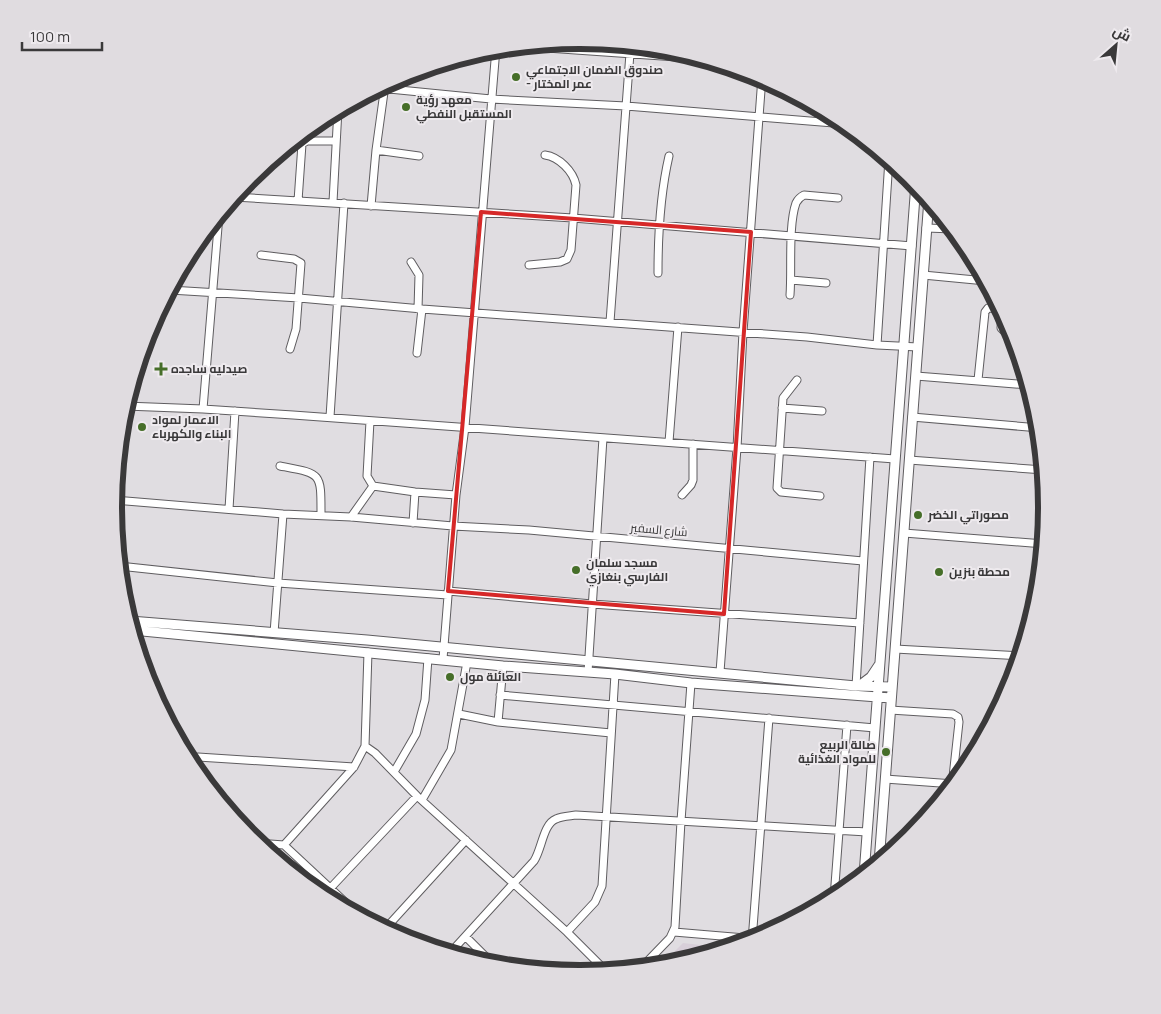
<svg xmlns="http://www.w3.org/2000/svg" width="1161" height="1014" font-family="Manrope,Cairo,sans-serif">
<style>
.built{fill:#d8cfd9}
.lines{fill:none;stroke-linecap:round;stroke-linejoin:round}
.minor-casing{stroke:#5f5d60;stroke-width:9}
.major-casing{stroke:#5f5d60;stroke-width:11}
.minor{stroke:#fff;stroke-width:7}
.major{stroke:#fff;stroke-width:9}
.marked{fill:none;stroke:#d62828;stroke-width:4;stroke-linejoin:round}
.poi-dot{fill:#466e29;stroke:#eeeaee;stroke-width:2}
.labels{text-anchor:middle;stroke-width:4;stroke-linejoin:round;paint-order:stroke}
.poi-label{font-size:12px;font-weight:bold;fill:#3a393a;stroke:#eeeaee;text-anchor:start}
.street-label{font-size:12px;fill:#3a393a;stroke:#eeeaee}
.rim{fill:none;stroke:#3a393a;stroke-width:6}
</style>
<rect width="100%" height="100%" fill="#e0dde1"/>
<!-- built -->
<path class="built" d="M683,943L727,948L671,965L660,966Z"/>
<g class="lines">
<defs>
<path id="minor" d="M563,42L670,49
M518,46L705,59
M379,88L491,99L626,106L846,124
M376,150L419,156
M234,197L573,218L912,246
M298,201L302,144L307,141H336
M333,202L338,109
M371,206L376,150L385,85
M926,228L954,229
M261,255L294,259L301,263L296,329L290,349
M411,262L419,275L418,309
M529,265L560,262L567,259L571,250L576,185C573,171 559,157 545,155
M658,273C658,233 660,195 669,156
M923,275L986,281
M791,280L826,283
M170,290L299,298L422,309L807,337L877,345L918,347
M790,295C792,269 788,226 796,203C798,199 800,197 804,195L838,198
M1002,310L1001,328L1004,331L1013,332
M610,322L630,53
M877,345L889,159
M417,353L422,309
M916,376L1029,385
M797,380L783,398L777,488L781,492L820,496
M978,380L985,312L988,308L1002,309
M125,406L203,409L293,415L895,459
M782,408L822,411
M203,409L219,215
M330,417L344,203
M912,417L1040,428
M370,421L367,476L373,486L415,492L456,495
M669,442L678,327
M909,460L1044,470
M280,466C322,474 321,472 321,515
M682,495L691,485L693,480V444
M114,500L283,514L351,517L453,526L529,530L863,561
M229,509L235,411
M351,517L373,486
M413,523L415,492
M904,533L1044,544
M119,566L278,583L448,595
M448,591L592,604L860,623
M274,633L283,514
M895,649L1021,656
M443,659L456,495L465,427L496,48
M1018,667V656
M588,672L603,438
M720,672L737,448L743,332L762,77
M856,686L870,457
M500,695L875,728
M890,710L953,714L958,717L959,722L952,786
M459,714L498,722L611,733
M498,722L503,666
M365,746L375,753L417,796
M192,767L195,759L198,757L354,767
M394,772L416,734L425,700L428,658
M885,779L954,784
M422,800L451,750L467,662
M257,843L284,845L359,915
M284,845L354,767L365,746L368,652
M323,896L417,796L567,932L606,971
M834,898L847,725
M385,929L466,840
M567,932L595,902L602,886L615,674
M674,932L757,939
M466,937L494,965
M752,941L769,718
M450,953L534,861C542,849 543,824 556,819C562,816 570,816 576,815L867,832
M641,968L670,938L675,927L681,821L691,683"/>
<path id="major" d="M130,621L367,640L856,686L892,687
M132,630L503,666L615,674L691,683L891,698
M859,686L871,677L879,665
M879,863L929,199
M864,875L916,183"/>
</defs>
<!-- minor casing -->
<use href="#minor" class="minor-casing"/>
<!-- major casing -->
<use href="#major" class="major-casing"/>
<!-- minor -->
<use href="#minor" class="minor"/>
<!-- major -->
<use href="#major" class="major"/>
</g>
<!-- marked area -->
<path class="marked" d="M481,212L751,232L724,614L448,591Z"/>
<!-- markers -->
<g class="poi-dot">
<circle cx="516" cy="77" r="5"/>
<circle cx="406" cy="107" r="5"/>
<path d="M158.5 361.5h5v5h5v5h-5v5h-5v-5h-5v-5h5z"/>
<circle cx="142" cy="427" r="5"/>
<circle cx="918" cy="515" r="5"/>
<circle cx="576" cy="570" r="5"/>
<circle cx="939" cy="572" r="5"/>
<circle cx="450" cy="677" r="5"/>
<circle cx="886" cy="752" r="5"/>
</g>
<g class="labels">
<!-- poi labels -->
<g class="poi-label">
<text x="526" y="74">صندوق الضمان الاجتماعي<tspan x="526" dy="14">- عمر المختار</tspan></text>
<text x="416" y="104">معهد رؤية<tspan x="416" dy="14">المستقبل النفطي</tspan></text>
<text x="171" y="373">صيدليه ساجده</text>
<text x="152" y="424">الاعمار لمواد<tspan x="152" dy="14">البناء والكهرباء</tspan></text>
<text x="928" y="519">مصوراتي الخضر</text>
<text x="586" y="567">مسجد سلمان<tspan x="586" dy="14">الفارسي بنغازي</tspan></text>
<text x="949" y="576">محطة بنزين</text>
<text x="460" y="681">العائلة مول</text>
<text x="876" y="749" text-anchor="end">صالة الربيع<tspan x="876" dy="14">للمواد الغذائية</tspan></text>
</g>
<!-- street labels -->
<g class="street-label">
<text transform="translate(659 530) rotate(5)" y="4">شارع السفير</text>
</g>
</g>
<!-- crop -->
<path d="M0 0H1161V1014H0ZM122 507a458 458 0 1 1 916 0a458 458 0 1 1-916 0Z" fill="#e0dce0" fill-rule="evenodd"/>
<path class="rim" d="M122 507a458 458 0 1 1 916 0a458 458 0 1 1-916 0Z"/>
<!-- north arrow -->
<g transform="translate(1116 45) rotate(27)" stroke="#eeeaee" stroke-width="4" paint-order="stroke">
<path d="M0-4L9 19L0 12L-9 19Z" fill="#3a393a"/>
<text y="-8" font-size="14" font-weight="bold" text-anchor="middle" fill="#3a393a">ش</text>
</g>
<!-- scale -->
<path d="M22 42v8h80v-8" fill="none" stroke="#3a393a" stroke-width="2.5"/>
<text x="30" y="42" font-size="15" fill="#3a393a" stroke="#eeeaee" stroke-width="4" paint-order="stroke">100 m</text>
</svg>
